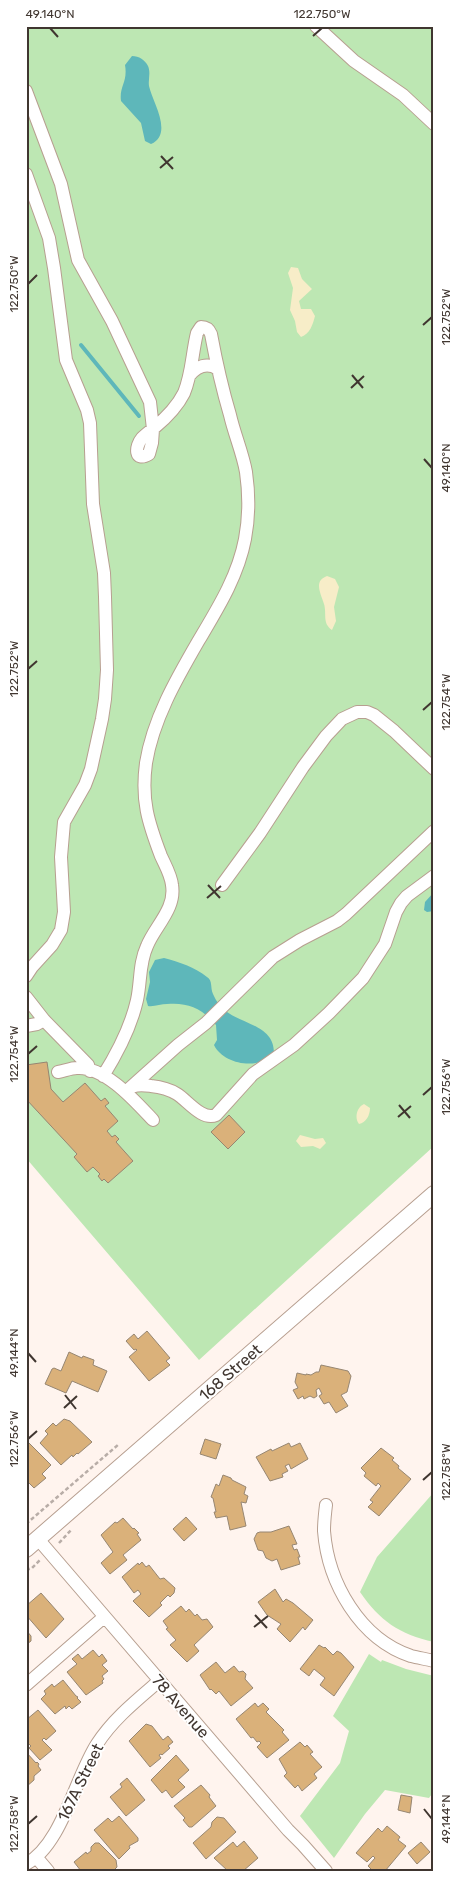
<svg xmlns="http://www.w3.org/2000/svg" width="460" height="1897" font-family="Rubik,sans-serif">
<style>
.green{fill:#bde7b3}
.sand{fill:#f7edc8}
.water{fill:#5eb7ba}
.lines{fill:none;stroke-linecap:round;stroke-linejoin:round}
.stream{stroke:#5eb7ba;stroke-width:4}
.building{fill:#dab17a;stroke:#968672}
.minor-casing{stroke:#b79f90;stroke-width:14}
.major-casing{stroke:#b79f90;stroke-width:18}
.path{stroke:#b8ada7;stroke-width:2.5;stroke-dasharray:4 2.5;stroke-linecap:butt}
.minor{stroke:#fff;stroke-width:12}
.major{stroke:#fff;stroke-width:16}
.ticks{fill:none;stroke:#403630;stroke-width:2}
.labels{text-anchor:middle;stroke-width:4;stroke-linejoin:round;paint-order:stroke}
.street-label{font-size:16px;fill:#403630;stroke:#fff}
.neatline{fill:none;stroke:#403630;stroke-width:2}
.ticks-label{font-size:12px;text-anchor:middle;fill:#403630}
</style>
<rect width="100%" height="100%" fill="#fff4ee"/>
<!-- green -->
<path class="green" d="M26,26H434V1146L199,1360L26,1158Z
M434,1492V1642C399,1634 380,1621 360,1592L377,1557Z
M369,1654L381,1662L382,1660L406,1669L434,1676V1791L429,1798L385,1790L365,1814L334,1858L300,1816L340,1763L349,1731L333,1716Z"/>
<!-- sand -->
<path class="sand" d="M291,267L298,268L302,279L312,289L299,301L301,309H311L315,316C313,324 310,334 301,337L297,332L295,321L290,310L293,288L288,273Z
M327,576L335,579L339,587L334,607L336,621L332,630C322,623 327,614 324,604C321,594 313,581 327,576Z
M364,1104L370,1108C370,1115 366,1123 359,1124C354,1118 357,1107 364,1104Z
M300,1135L315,1139L323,1138L326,1143L320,1149L313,1146L301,1147L296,1141Z"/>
<!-- water -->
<path class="water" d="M132,56C139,56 145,60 148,66C151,73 148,79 149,86C152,101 174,134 151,144L145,141L141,123L121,101C119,86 128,82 125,65Z
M434,892V911L427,912L424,910L425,902Z
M164,958C179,962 195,967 207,977C213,981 210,987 213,994C216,1001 221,1008 227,1012C245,1025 274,1026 274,1053C270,1056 265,1060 260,1062C244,1067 221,1060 214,1045L217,1040L216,1025C203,1009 188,1002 167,1004C161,1004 154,1007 148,1006L146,999L150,982L149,972L155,960Z"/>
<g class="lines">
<!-- stream -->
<path class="stream" d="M81,345L139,416"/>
</g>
<!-- building -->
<path class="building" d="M47,1062L51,1089L63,1102L85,1083L101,1101L105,1098L109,1103L105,1106L118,1121L107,1131L112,1137L115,1135L119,1139L116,1142L133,1161L108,1183L104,1179L102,1181L98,1176L100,1174L93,1167L87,1172L74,1157L77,1154L26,1099V1065Z
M229,1115L245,1132L228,1149L211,1132Z
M147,1331L170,1358L166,1361L170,1365L149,1381L129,1357L137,1350L136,1349L134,1350L126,1341L134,1334L138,1339Z
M69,1352L82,1358L83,1356L94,1360L93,1365L107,1371L98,1392L72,1381L66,1393L45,1384L52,1369L54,1368L61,1371Z
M321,1365L348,1371L351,1376L347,1392L341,1395L348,1406L336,1413L329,1402L324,1404L319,1396L322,1394L319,1388L316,1390L317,1396L314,1398L310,1396L304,1399L303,1396L298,1399L293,1390L298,1388L295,1382L297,1373L306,1375V1374L311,1375L316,1372H319Z
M64,1419L70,1421L92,1442L78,1454L77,1453L73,1457L72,1455L61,1465L40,1443L48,1434L45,1431L53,1423L56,1426Z
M205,1439L221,1444L216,1459L200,1454Z
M29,1443L51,1465L42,1474L46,1478L34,1488L26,1480V1445Z
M289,1443L291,1447L300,1443L308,1459L291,1469L289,1464L285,1466L288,1471L282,1474L283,1477L270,1481L256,1457L271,1449L272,1451Z
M381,1448L394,1458L392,1460L399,1466L398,1468L411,1479L379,1516L368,1507L373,1502L370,1500L381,1486L378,1483L376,1486L364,1476L366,1473L361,1468Z
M223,1475L231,1478L232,1480L246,1487L244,1494L248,1496L246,1503L241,1502L246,1526L230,1530L227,1516L216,1518L214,1512H216L213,1498L211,1497L216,1484L219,1486Z
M186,1517L197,1529L184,1541L173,1529Z
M123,1518L133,1529L134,1528L139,1533L137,1534L141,1540L123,1555L127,1560L110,1574L101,1563L113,1552L101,1535L115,1522L117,1523Z
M289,1526L297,1544L292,1545L294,1550L297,1549L300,1557H298L300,1564L281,1570L277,1559L272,1561L266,1558L263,1551L258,1550L254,1539L257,1533L260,1532H271Z
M142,1562L146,1567L149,1565L160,1579L164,1578L175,1588L174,1593L170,1597L168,1595L160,1603L162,1605L149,1617L133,1601L141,1594L138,1590L134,1593L122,1577L138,1563L139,1565Z
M275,1589L283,1602L286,1599L293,1603L313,1620L305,1630L303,1627L290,1642L277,1629L281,1624L267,1615L258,1602Z
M41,1593L64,1619L46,1638L26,1615V1606Z
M181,1606L186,1612L189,1609L195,1616L197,1614L202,1620L207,1619L213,1627L194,1645L199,1651L187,1662L170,1645L176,1640L166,1629L168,1628L163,1621Z
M26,1630L31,1636V1641L27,1644Z
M319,1645L324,1648L325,1647L333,1655L337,1651L341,1653L354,1667L334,1696L320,1685L325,1678L314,1669L309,1676L300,1669Z
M93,1650L99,1657L102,1654L107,1661L102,1665L108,1671L102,1676L104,1679L102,1681L103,1683L86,1695L67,1672L77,1664L72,1659L78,1654L82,1659Z
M216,1662L225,1673L234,1666L239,1672L243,1671L246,1674L245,1679L253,1688L231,1706L219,1691L216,1694L211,1689L210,1690L200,1675Z
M63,1680L76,1696L78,1697L77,1698L81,1702L72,1709L69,1706L66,1709L65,1706L55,1714L41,1699L46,1694L44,1691L52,1684L54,1687Z
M255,1703L258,1707L263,1703L269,1709L266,1712L284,1730L282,1732L289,1740L267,1758L257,1747L261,1743L259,1741L257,1742L253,1737L251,1738L236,1719Z
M38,1710L56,1731L46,1740L44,1738L42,1740L52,1750L40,1760L29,1748L31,1746L26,1741V1720Z
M146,1724L152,1726L163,1740L168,1736L173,1742L168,1746L170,1748L162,1755L161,1754L159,1755L161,1758L150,1767L129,1741Z
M300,1742L305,1747L307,1745L313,1752L310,1754L322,1767L314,1774L317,1778L302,1791L298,1785L295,1788L284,1776L287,1773L279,1759Z
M26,1752L36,1763L37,1762L39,1764L38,1766L41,1770L34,1776V1780L26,1787Z
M176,1755L189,1770L178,1780L185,1787L172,1798L166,1790L162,1793L151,1780Z
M127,1778L145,1800L126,1816L110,1797L122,1787L120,1784Z
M201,1785L210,1795L209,1797L216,1806L192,1827H189L183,1820L185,1818L174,1806Z
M401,1795L412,1797L410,1813L398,1810Z
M119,1816L138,1838V1841L129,1846L130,1848L119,1859L94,1830L108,1818L112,1822Z
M217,1817L224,1818L236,1832L206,1859L193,1843L211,1827L212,1822Z
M387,1826L400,1837L398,1840L406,1846L385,1871H373L368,1866L375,1858L373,1856L367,1862L356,1853L378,1828L382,1832Z
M244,1841L258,1858L243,1871H228L214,1858L233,1842L237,1847Z
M421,1842L430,1852L417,1864L408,1853Z
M95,1843H99L116,1860L117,1867L113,1871H81L74,1862L86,1852L87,1854L91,1851V1847Z"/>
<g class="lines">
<defs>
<path id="minor" d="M316,26L354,61L403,95L434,124
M26,91L61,184L78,260L112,321L150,402L153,429L152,443L149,454C134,463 135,446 142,438C146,434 150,431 154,428C166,418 177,407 184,393C192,374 192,353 197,333L201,327C207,327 209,329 211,334C216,361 222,388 230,415C234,433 243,454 246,472C249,493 249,518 245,539C238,576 218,608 199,640C177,678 153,719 146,763C141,800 148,822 161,856C165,865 171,875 172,885C176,909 155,926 147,946C139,963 141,982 137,1000C131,1027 118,1052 103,1076
M26,174L49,238L54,268L66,360L87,410L90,423L93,504L104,573L105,597L107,670L105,699L102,719L91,769L85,785L64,822L61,857L64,912L61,930L52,945L32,967L26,976
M189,376C197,366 207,362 218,369
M222,885L260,833L303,767L326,736L342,719L357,712H367L374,715L394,731L434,769
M26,997L44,1020L88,1065L90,1071
M26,1026L37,1024L44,1020
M58,1072C64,1071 71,1068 77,1068C105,1066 136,1102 153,1120
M132,1087C138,1084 144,1085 151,1086C160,1087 169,1089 177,1094C187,1100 202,1121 216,1115L253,1074L294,1045L329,1013L363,978L385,944L396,912L401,903L407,896L434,876
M130,1088L178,1045L206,1023L273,957L300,940L337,921L346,914L434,831
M326,1505C325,1513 324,1523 324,1531C328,1583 360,1639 411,1656C419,1658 426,1659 434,1661
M38,1539L288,1830L303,1845L326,1871
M26,1685L104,1617
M37,1858L48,1871
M26,1864C62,1845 75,1778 97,1744C113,1719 137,1700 159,1681"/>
<path id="major" d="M26,1549L434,1194"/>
</defs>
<!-- minor casing -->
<use href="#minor" class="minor-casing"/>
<!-- major casing -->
<use href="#major" class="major-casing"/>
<!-- path -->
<path class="path" d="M26,1524L119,1444
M59,1543L72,1529
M26,1570L32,1568L40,1560"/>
<!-- minor -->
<use href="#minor" class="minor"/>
<!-- major -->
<use href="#major" class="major"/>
</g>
<!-- ticks -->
<path class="ticks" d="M50,28L58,37M313,36L322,28M161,156L173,169M160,168L173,157M28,284L37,275M423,325L432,317M352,375L363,388M351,388L364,376M424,459L432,468M28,669L37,661M423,710L432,702M208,885L220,898M207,898L221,886M28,1054L37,1046M423,1095L432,1087M399,1105L410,1118M398,1117L411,1106M28,1353L36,1362M65,1395L76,1409M64,1408L77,1396M28,1439L37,1431M423,1480L432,1472M255,1615L267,1628M254,1627L268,1616M424,1809L432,1819M28,1824L37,1816"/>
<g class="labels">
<!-- street labels -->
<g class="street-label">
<text transform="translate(230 1372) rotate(-41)" y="6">168 Street</text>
<text transform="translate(181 1706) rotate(49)" y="6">78 Avenue</text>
<text transform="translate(80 1782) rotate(-64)" y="6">167A Street</text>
</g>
</g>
<!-- border -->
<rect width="460" height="1897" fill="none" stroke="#ffffff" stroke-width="55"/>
<rect x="28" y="28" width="404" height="1842" class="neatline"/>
<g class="ticks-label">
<text x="50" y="18">49.140°N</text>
<text x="322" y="18">122.750°W</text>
<text transform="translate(14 284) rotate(-90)" y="4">122.750°W</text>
<text transform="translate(446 317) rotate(-90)" y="4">122.752°W</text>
<text transform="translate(446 468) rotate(-90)" y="4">49.140°N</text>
<text transform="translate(14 669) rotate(-90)" y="4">122.752°W</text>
<text transform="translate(446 702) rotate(-90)" y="4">122.754°W</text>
<text transform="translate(14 1054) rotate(-90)" y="4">122.754°W</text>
<text transform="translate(446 1087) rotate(-90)" y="4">122.756°W</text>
<text transform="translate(14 1353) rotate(-90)" y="4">49.144°N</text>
<text transform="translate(14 1439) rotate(-90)" y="4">122.756°W</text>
<text transform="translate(446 1472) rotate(-90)" y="4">122.758°W</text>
<text transform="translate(446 1819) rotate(-90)" y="4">49.144°N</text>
<text transform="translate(14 1824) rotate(-90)" y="4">122.758°W</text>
</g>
</svg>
